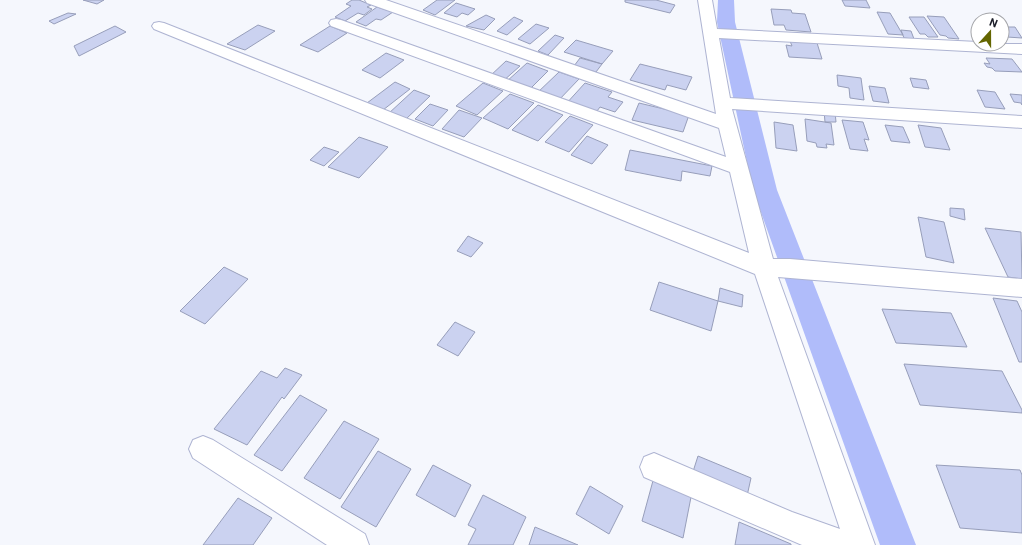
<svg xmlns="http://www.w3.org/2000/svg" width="1022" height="545" font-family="Roboto,sans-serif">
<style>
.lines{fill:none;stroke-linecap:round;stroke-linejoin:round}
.canal{fill:#b0bcfa;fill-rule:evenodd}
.building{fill:#cbd2f0;stroke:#979eba}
.minor-casing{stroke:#aeb4d2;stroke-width:2}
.minor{fill:#fff;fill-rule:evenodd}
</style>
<rect width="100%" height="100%" fill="#f5f7fd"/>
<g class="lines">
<!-- canal -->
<path class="canal" d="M718,0H734L735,22L777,190L916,545H880L753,190L717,22Z"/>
</g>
<!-- building -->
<path class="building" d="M83,0H104L97,4Z
M352,0H359L371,5L367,7L372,9L364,15L358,13L345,21L335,17L351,6L346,4Z
M437,0H455L435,15L423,10Z
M625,0H656L675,5L670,13L625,2Z
M842,0H866L870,8L845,6Z
M456,3L475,9L468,15L462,13L457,17L444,13Z
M377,7L393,12L381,20L376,19L366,26L356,22Z
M771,9L791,10L792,13L805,14L811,32L786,30L784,25H774Z
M877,12L890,13L903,35L888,34Z
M68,13L76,14L54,24L49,21Z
M486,15L495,19L484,30L466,26Z
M927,16L944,17L959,39L948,38L946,36L940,35Z
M514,17L523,21L507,35L497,31Z
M909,17H924L938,37H928L925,34H920Z
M536,24L549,28L530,44L518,39Z
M258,25L275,31L245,50L227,44Z
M115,26L126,32L79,56L74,46Z
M330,26L347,33L318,52L300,45Z
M1002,27H1015L1022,38L1007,37L1002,31Z
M901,30L911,31L914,39L904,38Z
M555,35L564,38L548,55L538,51Z
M576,40L613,51L602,64L564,52Z
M790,41L817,43L822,59L789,57L786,45L792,46Z
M386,53L404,60L380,78L362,70Z
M580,58L602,64L596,72L574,66Z
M986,58L1012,59L1022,72L995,71L992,68L987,67L984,63L990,64Z
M506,61L520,66L502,82L489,77Z
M527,63L548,71L528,91L506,82Z
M640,64L692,77L686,90L667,85L665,90L630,80Z
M559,72L579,79L557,102L536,94Z
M837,75L861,78L864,100L850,98L849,88L838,86Z
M910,78L926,80L929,89L913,87Z
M395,82L410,89L383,110L367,103Z
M483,83L503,91L477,115L456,106Z
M585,83L612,92L608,97L623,102L615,112L600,107L594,115L565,105Z
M869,86L885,88L889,103L873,101Z
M414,90L430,96L405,120L388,114Z
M977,90L995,92L1005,109L985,107Z
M510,94L534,103L508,129L483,118Z
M1010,94L1022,95V105L1021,103L1014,102Z
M639,103L689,115L683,132L632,120Z
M430,104L448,110L433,126L415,119Z
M538,105L563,115L538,141L512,130Z
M459,110L482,118L464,137L442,129Z
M824,111L835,112L836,122H825Z
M570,116L593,125L569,152L545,142Z
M805,119L831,123L834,145L826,144L827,148L817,147L816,143L807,141Z
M842,120L863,122L869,140L864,139L868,151L850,149Z
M774,122L793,125L797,151L776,148Z
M885,125L903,127L910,143L891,141Z
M918,125L941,128L950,150L925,147Z
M587,136L608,145L592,164L571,155Z
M359,137L388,147L359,178L328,167Z
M324,147L339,152L324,166L310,160Z
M630,150L712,166L710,176L682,171L681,181L625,170Z
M950,208L964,209L965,220L950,216Z
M918,217L944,222L954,263L926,257Z
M985,228L1021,232L1022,279L1008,277Z
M468,236L483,243L471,257L457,251Z
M224,267L248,279L205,324L180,311Z
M659,282L718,301L711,331L650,310Z
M720,288L743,295L742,307L718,301Z
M993,298L1017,301L1022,312V362H1019Z
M882,309L951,313L967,347L896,343Z
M455,322L475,332L458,356L437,345Z
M904,364L1002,371L1022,410V413L920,405Z
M285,368L302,375L284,399L282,397L247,445L214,429L261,371L277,378Z
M300,395L327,410L282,471L254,455Z
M344,421L379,439L340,499L304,478Z
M378,451L411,469L376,527L341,507Z
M698,456L751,478L745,505L690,481Z
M433,465L471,485L455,517L416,495Z
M936,465L1020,470L1022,475V533L960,528Z
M654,477L692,492L683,538L642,521Z
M590,486L623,506L609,534L576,514Z
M483,495L526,517L513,545H468L476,529L468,525Z
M238,498L272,518L253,545H203Z
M739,522L791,544V545H735Z
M535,527L578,545H529Z"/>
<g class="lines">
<defs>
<path id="minor" d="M365,0H386L716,114L698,0H712L717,29L978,42V44H1022V54L719,38L730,98L1022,116V128L732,109L773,259H790L1022,279V297L778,277L875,545H802L644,477L640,467L644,457L654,453L792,512L840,529L755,274L154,29L152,26L154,23L159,22L164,23L749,253L730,172L331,26L329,23L331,20L336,19L341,20L726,157L719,128L367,3Z
M203,436L213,440L365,534L369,545H327L193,458L189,449L193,440Z"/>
</defs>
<!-- minor casing -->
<use href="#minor" class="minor-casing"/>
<!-- minor -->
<use href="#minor" class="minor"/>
</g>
<!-- north arrow -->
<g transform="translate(990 32) rotate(21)"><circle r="19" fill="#ffffff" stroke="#a4a5a9"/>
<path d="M0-3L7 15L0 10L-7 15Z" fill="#646600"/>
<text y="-6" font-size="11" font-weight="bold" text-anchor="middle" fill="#1c1e29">N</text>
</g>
</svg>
